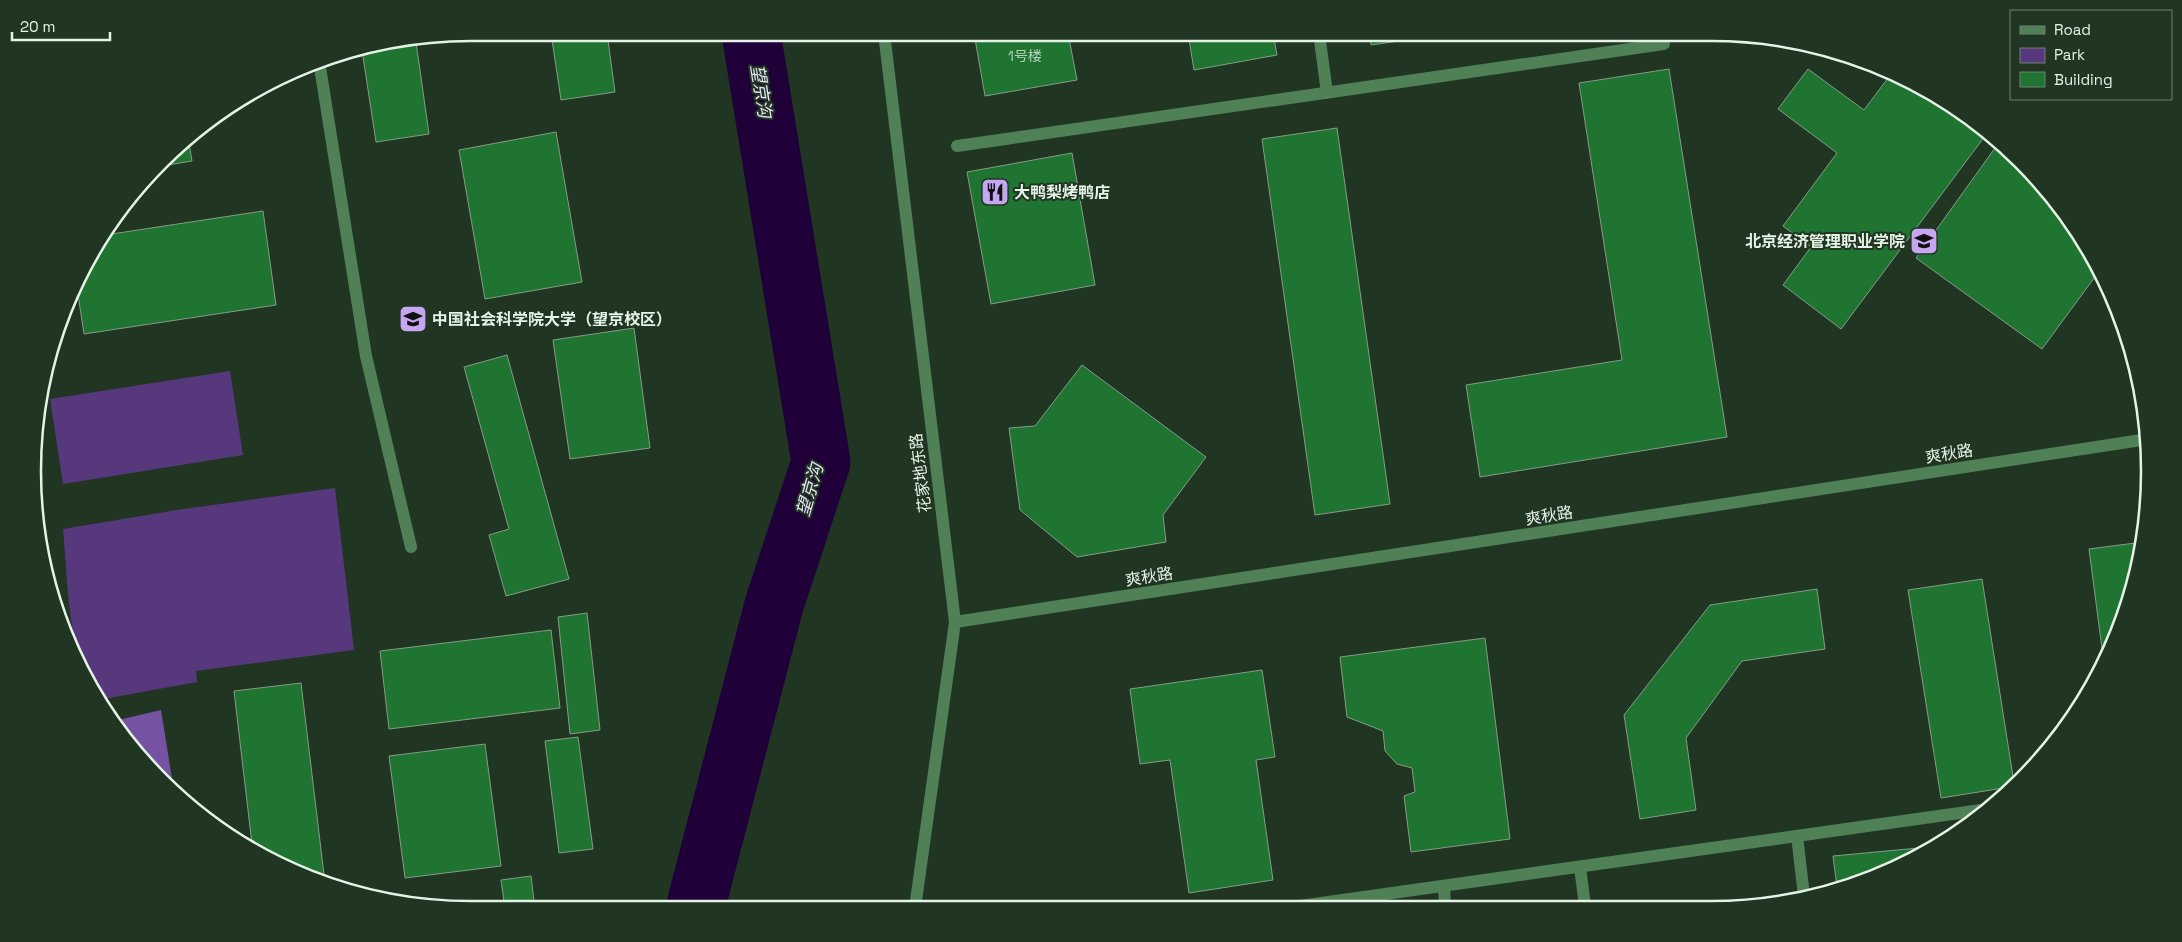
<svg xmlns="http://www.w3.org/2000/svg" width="2182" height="942" font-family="'Space Grotesk','Noto Sans SC',sans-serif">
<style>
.green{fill:#58387c}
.forest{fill:#7652a2}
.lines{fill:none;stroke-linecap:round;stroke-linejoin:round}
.river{stroke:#1f0039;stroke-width:59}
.building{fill:#207432;stroke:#859c86}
.minor{stroke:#508055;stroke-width:12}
.labels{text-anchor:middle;stroke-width:4;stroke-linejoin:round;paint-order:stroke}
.number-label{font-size:14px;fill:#b4d2b9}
.poi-label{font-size:16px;font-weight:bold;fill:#e5f2e6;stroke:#213523;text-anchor:start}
.street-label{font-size:16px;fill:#e5f2e6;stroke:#213523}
.water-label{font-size:18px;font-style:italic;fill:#e8e0f6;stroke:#213523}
.rim{fill:none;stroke:#e5f2e6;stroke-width:2.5}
</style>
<rect width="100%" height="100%" fill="#213523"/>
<!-- green -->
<path class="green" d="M230,371L243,455L63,484L50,399Z
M335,488L354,650L196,671L197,682L98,700C67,656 68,581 63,529L177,510Z"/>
<!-- forest -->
<path class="forest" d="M161,710L174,791L141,760L114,721Z"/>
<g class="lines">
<!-- river -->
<path class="river" d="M695,909L774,605L821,462L751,33"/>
</g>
<!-- building -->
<path class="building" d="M551,33H607L615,92L561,100Z
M974,33H1068L1077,80L985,96Z
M1188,33H1273L1277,55L1194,70Z
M1369,33H1455L1371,45Z
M416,42L429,134L376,142L362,50Z
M1669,69L1727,437L1480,477L1466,385L1622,360L1579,83Z
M1808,69L1864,110L1891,74L1930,91L1988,132L1841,329L1783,285L1811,247L1783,226L1837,153L1778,109Z
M1337,128L1390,504L1315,515L1262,139Z
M556,132L582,282L485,299L459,150Z
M188,137L192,161L162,166L182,141Z
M2000,141L2059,204L2100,270L2042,349L1916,258Z
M1072,153L1095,285L991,304L967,172Z
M263,211L276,305L84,334L77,288L91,252L105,235Z
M634,328L650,448L570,459L553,340Z
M507,355L569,579L506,596L489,535L509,529L464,367Z
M1082,365L1206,457L1163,515L1166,542L1077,557L1020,510L1009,428L1035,426Z
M2143,542L2126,612L2103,656L2089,549Z
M1982,579L2014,783L2010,787L1941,798L1908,590Z
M1817,589L1825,649L1742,661L1686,738L1696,810L1640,819L1624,715L1710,605Z
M587,613L600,730L570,734L558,617Z
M551,630L560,708L389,729L380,651Z
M1485,638L1510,839L1411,852L1404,796L1415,792L1412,768L1397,764L1385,751L1383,731L1347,717L1340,657Z
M1262,670L1275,757L1256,760L1273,880L1189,893L1170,760L1140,764L1130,689Z
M301,683L325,883L252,844L234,691Z
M578,737L593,849L559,853L545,741Z
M485,744L501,866L405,878L389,756Z
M1929,847L1879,876L1837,887L1833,856Z
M531,876L535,909H505L501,880Z"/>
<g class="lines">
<!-- minor -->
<path class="minor" d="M884,33L955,622L915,908
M1319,33L1327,93
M319,61L366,356L411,547
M957,146L1664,44
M955,622L2148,439
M1797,836L1804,896
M1580,867L1585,906
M1444,886L1445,907
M1293,907L1988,809"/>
</g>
<!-- icons -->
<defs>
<symbol id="restaurant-square" viewBox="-11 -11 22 22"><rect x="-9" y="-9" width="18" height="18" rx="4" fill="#c5a6f0" stroke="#213523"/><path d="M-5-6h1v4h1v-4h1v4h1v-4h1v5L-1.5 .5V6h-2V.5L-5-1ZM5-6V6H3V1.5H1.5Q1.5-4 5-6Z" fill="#111"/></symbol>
<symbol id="university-square" viewBox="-11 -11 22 22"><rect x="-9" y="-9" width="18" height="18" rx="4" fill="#c5a6f0" stroke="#213523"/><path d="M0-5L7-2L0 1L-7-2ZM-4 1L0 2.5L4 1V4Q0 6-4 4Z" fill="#111"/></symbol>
</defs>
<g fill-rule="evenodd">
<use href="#restaurant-square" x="979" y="176" width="32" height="32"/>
<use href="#university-square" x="1908" y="225" width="32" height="32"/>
<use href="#university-square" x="397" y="303" width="32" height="32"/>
</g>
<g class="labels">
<!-- number labels -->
<g class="number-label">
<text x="1025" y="61">1号楼</text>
</g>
<!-- poi labels -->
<g class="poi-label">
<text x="1014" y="198">大鸭梨烤鸭店</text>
<text x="1905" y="247" text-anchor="end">北京经济管理职业学院</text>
<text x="432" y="325">中国社会科学院大学（望京校区）</text>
</g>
<!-- street labels -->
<g class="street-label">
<text transform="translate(1949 453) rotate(-9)" y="6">爽秋路</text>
<text transform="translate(920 473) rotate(-97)" y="6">花家地东路</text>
<text transform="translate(1549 515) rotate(-9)" y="6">爽秋路</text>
<text transform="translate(1149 576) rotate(-9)" y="6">爽秋路</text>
</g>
<!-- water labels -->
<g class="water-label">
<text transform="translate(761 91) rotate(81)" y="6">望京沟</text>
<text transform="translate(810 490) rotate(-74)" y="6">望京沟</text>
</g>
</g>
<!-- crop -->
<path d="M0 0H2182V942H0ZM471 41H1711A430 430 0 0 1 2141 471V471A430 430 0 0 1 1711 901H471A430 430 0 0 1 41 471V471A430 430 0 0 1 471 41Z" fill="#213523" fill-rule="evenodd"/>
<path class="rim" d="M471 41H1711A430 430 0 0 1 2141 471V471A430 430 0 0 1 1711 901H471A430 430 0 0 1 41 471V471A430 430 0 0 1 471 41Z"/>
<!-- legend -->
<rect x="2010" y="10" width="162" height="90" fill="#213523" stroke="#6f8171"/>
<rect x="2020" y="26" width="25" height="8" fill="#508055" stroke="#6f8171"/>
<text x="2054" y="35" font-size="15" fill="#e5f2e6">Road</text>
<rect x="2020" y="48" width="25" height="15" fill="#58387c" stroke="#6f8171"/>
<text x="2054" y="60" font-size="15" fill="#e5f2e6">Park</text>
<rect x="2020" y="72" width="25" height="15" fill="#207432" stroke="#6f8171"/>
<text x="2054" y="85" font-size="15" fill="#e5f2e6">Building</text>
<!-- scale -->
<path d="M12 32v8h98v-8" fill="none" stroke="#e5f2e6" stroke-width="2.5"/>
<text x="20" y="32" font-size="15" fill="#e5f2e6" stroke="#213523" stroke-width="4" paint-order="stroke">20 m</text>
</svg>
